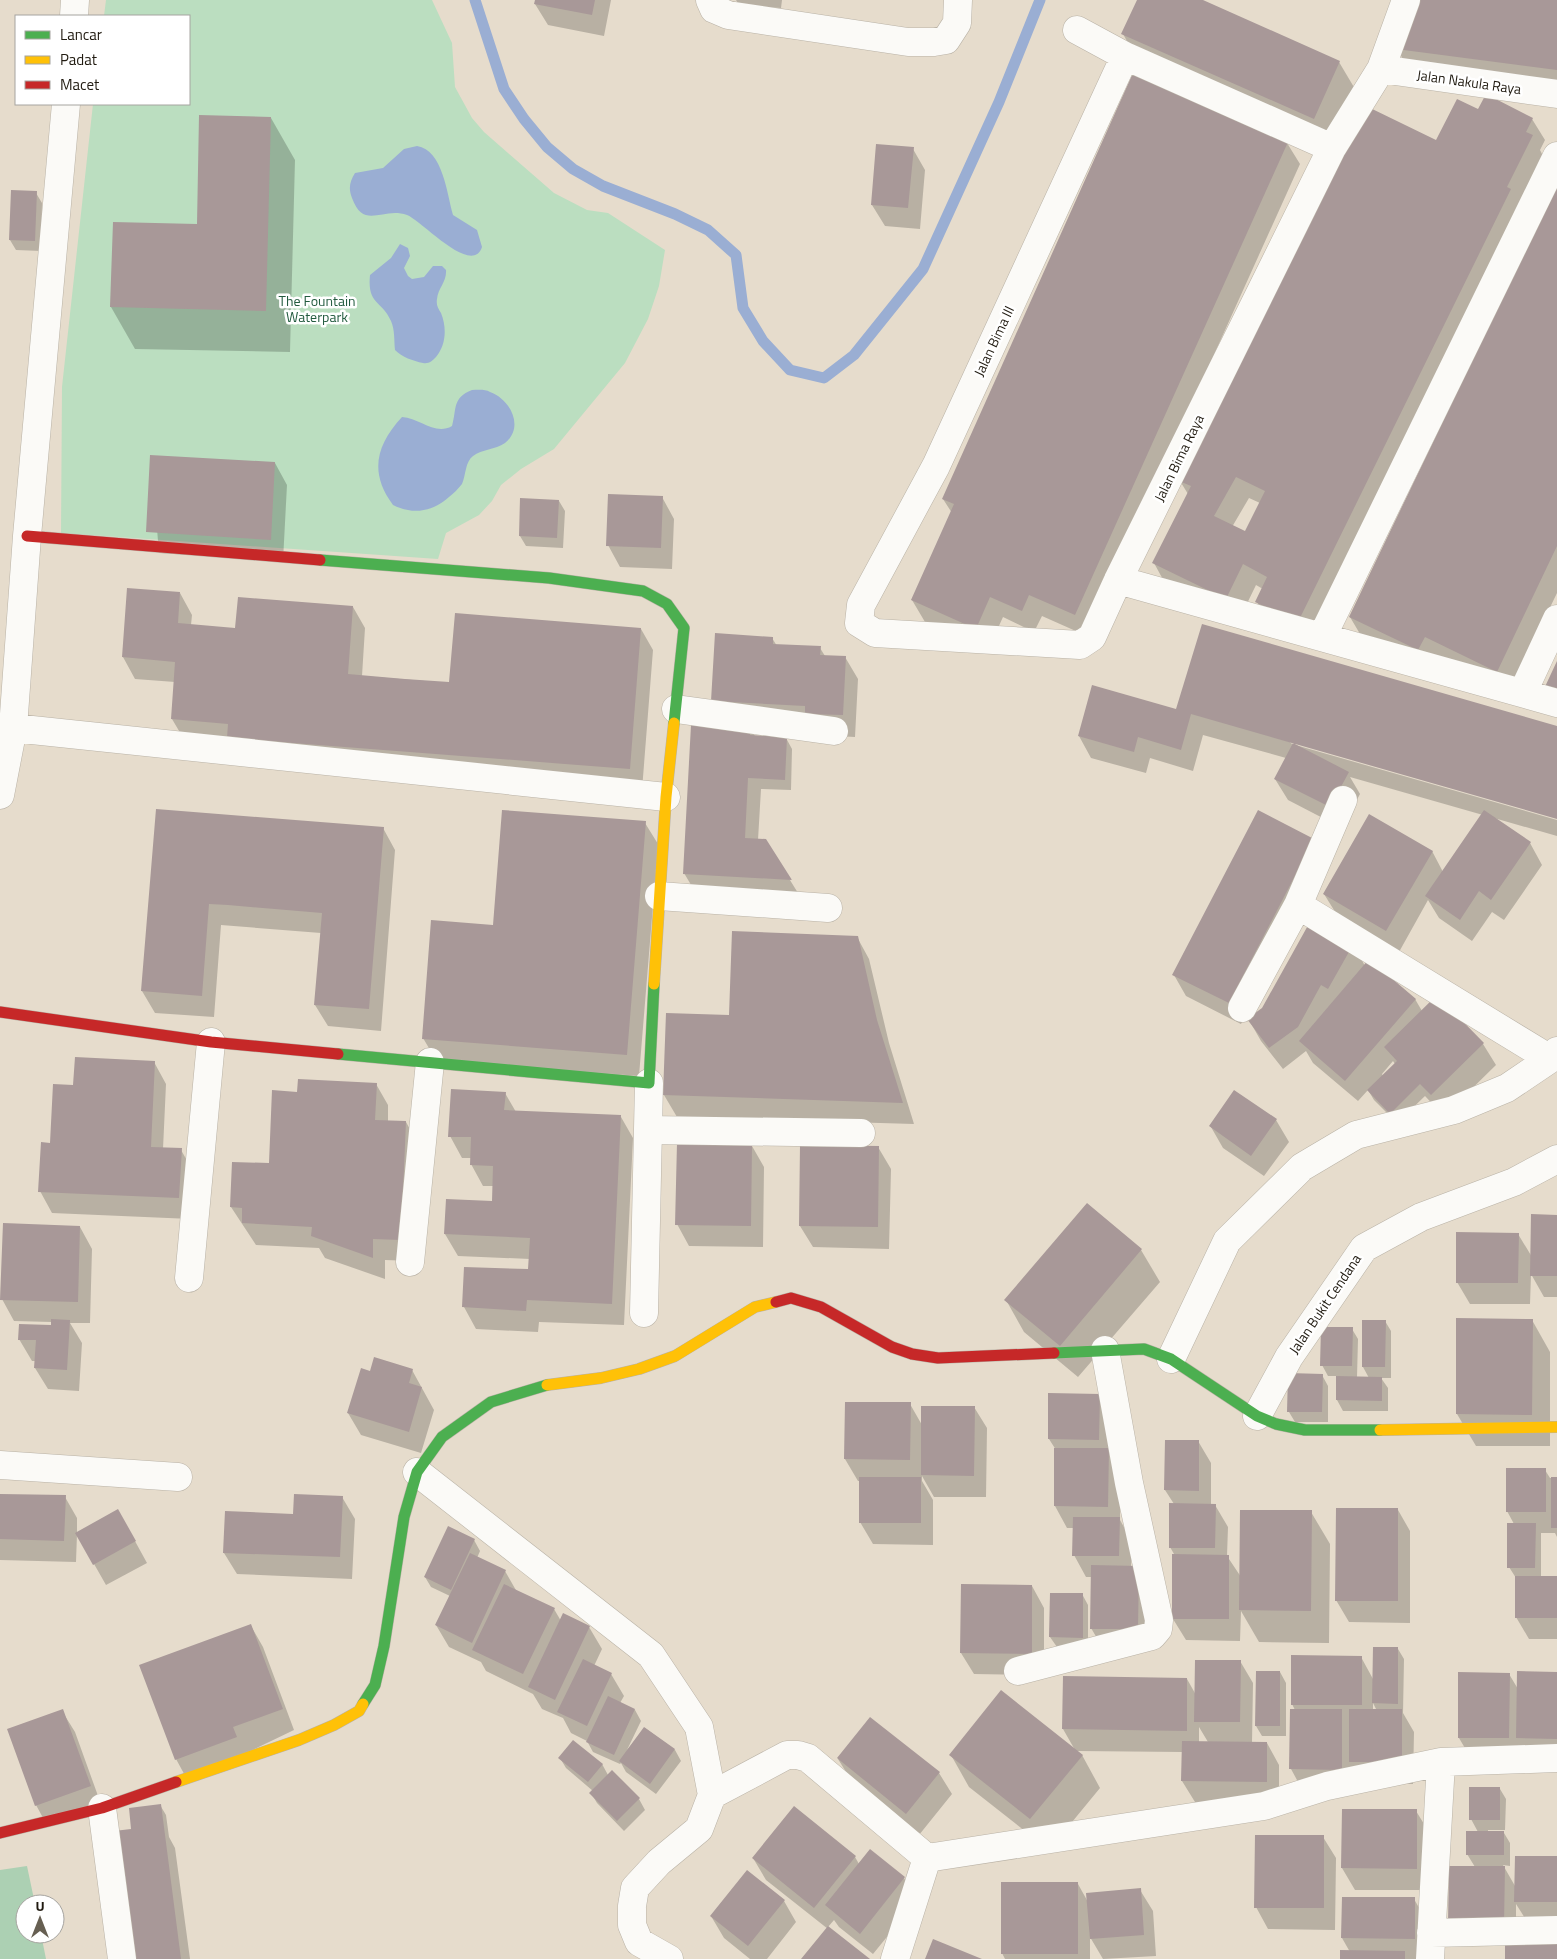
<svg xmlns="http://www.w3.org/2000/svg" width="1557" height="1959" font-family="'Titillium Web',sans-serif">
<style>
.green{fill:#bbdec0}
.forest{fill:#acd0b3}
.water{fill:#9aaed3}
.shadow{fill:#0003;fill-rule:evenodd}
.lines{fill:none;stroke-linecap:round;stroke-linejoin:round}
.stream{stroke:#9aaed3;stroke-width:11}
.building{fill:#a89898;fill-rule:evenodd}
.street-casing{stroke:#b9b2a6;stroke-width:29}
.fast-casing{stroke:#b9b2a6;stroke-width:12}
.slow-casing{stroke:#b9b2a6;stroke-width:12}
.jam-casing{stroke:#b9b2a6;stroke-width:12}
.street{stroke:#fbfaf7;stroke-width:28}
.fast{stroke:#4caf50;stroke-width:11}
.slow{stroke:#ffc107;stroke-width:11}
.jam{stroke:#c62828;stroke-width:11}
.labels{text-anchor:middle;stroke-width:5;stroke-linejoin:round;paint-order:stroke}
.street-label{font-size:14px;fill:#211b11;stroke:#fff}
.park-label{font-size:14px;fill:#235b3f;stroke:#fff}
</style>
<rect width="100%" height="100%" fill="#e6dccc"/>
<!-- green -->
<path class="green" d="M106,0H432L452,43L455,87L472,118L484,132L554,193L587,210L608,213L665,250L659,286L648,319L625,363L554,449L521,469L501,485L492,501L479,515L446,533L438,559L61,533L62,387L93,104H189V16H104Z"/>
<!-- forest -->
<path class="forest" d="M27,1866L35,1904H25V1934H41L46,1959H0V1870Z"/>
<!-- water -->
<path class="water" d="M417,146C443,150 447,194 453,215L477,230L482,247C472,277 421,220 407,215C383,206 364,231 352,198C348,188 350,181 355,173L383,168L404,149Z
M400,244L408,248L410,256L404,268L408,276L412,279L424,277L433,266H442L446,270C447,282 438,288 437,299C436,305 438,308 441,313C447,328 446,345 436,357C432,361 429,364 423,363C413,361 402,357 395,350C394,341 395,330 391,321C382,300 367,305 370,275L391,258Z
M472,390C478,390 485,389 490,392C510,399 525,427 505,443C495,450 482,449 473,456C465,462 466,475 462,484C458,489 454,493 449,497C432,512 413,515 393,505C369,473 376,445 402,417C420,418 435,436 452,426C457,408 452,398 472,390Z"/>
<!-- shadow -->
<path class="shadow" d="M536,0H611L604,36L548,25L535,4Z
M736,0H782L781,8L739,5Z
M1138,0H1200L1339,62L1358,94L1333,150L1141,66L1123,34Z
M1557,0V90L1410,71L1397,49Z
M271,118L295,160L290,352L135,349L111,307L198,226Z
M1532,119L1545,140L1540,150L1544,158L1310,643L1269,623L1257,602L1263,589L1256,585L1239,620L1166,585L1154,563L1188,494L1180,481L1437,142ZM1249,498L1260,503L1245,533L1232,527Z
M1287,143L1300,164L1087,636L1042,616L1034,632L1003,617L988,650L925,622L912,600L952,513L943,499Z
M913,149L925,170L920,229L885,226L872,205Z
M1557,187V593L1509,692L1363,639L1350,617Z
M36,193L42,203L41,251L16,250L10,240Z
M151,456L275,463L287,485L283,561L159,553Z
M662,497L674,519L672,569L620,567L608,545Z
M559,501L565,511L563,548L526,546L520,536Z
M180,593L192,615L191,625L236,629L353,607L365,628L362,676L450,683L641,629L653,650L642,790L185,741L172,719L175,682L135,679L123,657Z
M772,638L777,646L820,648L825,656L845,657L858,679L855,737L818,735L712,701Z
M1177,711L1557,727V817L1288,740L1292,744L1557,820V836L1494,818L1530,843L1542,865L1504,920L1492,912L1472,941L1439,918L1428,900L1399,952L1337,915L1324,894L1432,851L1443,872L1483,815L1350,777L1360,794L1342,828L1288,800L1275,779L1286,758L1203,735L1193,771L1150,758L1146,773L1091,758L1079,736Z
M750,729L755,736L786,738L792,749L791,790L761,789L758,840H765L803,901L697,895L684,873Z
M157,810L383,828L395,850L381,1031L328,1026L315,1005L321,933L221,925L214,1017L155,1013L142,991Z
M1258,812L1325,862L1241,1024L1186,996L1174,975Z
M645,823L658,844L639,1076L436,1060L423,1038L495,927Z
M857,937L869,959L889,1043L914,1124L677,1117L664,1095L667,1015L730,1017Z
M1353,944L1365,966L1415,999L1422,1011L1437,997L1483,1044L1496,1065L1444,1116L1425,1096L1397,1123L1374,1100L1368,1090L1358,1101L1313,1063L1306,1051L1283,1069L1261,1041L1249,1020ZM1393,1061L1395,1064L1383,1076L1382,1074Z
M154,1062L166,1084L163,1149L181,1150L193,1171L191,1219L52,1213L40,1191L51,1144L74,1086Z
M376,1084L388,1105V1122H406L418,1144L413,1261L385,1260V1279L325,1258L319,1248L256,1245L231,1207L270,1165L298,1093Z
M505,1093L516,1112L621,1117L633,1138L624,1325L539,1322L538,1332L476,1329L464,1307L530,1271V1259L458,1256L445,1234L447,1200L493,1202L494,1186H483L471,1164V1158H462L450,1136Z
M1276,1120L1289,1142L1264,1176L1223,1148L1211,1127Z
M752,1146L764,1167L763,1247L689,1246L677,1224Z
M878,1147L891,1169L889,1249L813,1247L800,1226Z
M1087,1204L1141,1250L1160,1282L1078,1377L1024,1332L1006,1300Z
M1557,1216V1297H1544L1531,1274L1530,1304H1470L1457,1282L1518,1234L1532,1257Z
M80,1227L92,1249L90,1323H70L82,1343L79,1391L48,1389L35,1368L36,1361H32L19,1339L52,1327V1322L14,1321L2,1299Z
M1532,1320L1550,1352V1446H1476L1457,1414Z
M1363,1321H1385L1391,1331V1378H1381L1388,1388V1411H1343L1337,1400L1338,1376H1328L1322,1365L1352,1329L1358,1339L1357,1377L1369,1378L1363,1367Z
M412,1370L434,1410L421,1453L361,1435L348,1413L370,1372Z
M1322,1375L1328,1386V1422H1295L1289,1412Z
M1099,1395L1120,1471V1520L1131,1540V1567H1138L1150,1650H1104L1091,1628L1092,1577H1086L1074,1555V1528H1067L1055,1506L1056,1450L1049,1439Z
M910,1404L922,1425L974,1407L987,1428L986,1497H934L922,1476V1481L933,1500V1545L873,1544L860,1522L861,1481H858L845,1459Z
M1198,1441L1211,1463V1505H1215L1228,1527L1227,1556L1241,1577L1311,1512L1330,1544L1329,1643L1259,1642L1241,1611L1240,1641L1186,1640L1173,1619L1174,1554L1170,1547L1174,1504L1165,1490Z
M1545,1470L1550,1478H1557V1537L1555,1533H1541V1577H1557V1639H1529L1516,1617V1578L1509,1567L1514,1524L1507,1511Z
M0,1495L65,1497L77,1518V1533L130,1532L147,1563L106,1585L77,1534L76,1562L0,1560Z
M342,1497L355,1519L352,1579L237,1574L224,1553L294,1515Z
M1398,1510L1410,1531V1623L1349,1622L1336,1600Z
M474,1540L480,1551L477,1558L505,1571L517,1592L554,1609L561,1621L589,1627L602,1649L594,1666L611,1674L624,1696L620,1703L635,1710L641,1721L627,1750L645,1728L675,1750L681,1761L656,1794L626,1772L621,1763L620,1764L593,1752L587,1741L571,1733L563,1718L542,1709L533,1694L486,1671L481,1662L449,1647L436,1625L450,1596L431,1587L425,1577Z
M1032,1586L1044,1608V1675L974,1674L961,1653Z
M1082,1594L1088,1605V1648L1057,1647L1050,1637Z
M251,1626L263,1647L294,1730L188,1781L176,1759Z
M1398,1649L1404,1659L1403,1713L1414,1732L1413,1784L1363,1783L1303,1791L1291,1769V1710H1295L1292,1704L1361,1657L1373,1679ZM1373,1703L1377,1711H1373Z
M1240,1661L1253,1683L1252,1743H1267L1279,1765V1804L1195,1802L1182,1781L1183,1752L1076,1751L1082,1755L1100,1788L1049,1850L969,1787L951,1755L1075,1750L1063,1729L1187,1679L1196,1695ZM1199,1727L1208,1742H1199Z
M1280,1672L1286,1683V1736H1262L1256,1726Z
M1557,1673V1760H1530L1521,1745V1760H1472L1459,1738L1460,1674H1509L1518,1689Z
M62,1711L75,1732L102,1807L48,1827L36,1805Z
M560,1758L602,1764L608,1775L612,1772L639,1799L645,1810L624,1831L597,1803L591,1793L593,1791L566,1768Z
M838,1759L939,1773L952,1794L919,1835L851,1780Z
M1500,1789L1506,1799L1505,1830H1488V1832L1504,1833L1510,1843V1866L1503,1865L1515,1886L1557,1858V1923H1528L1516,1904V1939L1557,1959H1506V1945H1462L1475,1867L1467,1854L1478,1832L1471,1819Z
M160,1805L166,1815L169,1837L175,1848L190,1959H131L133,1830Z
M1416,1811L1429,1832V1890H1355L1342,1868Z
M1323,1837L1336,1858L1335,1930L1268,1929L1256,1907Z
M870,1851L904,1878L917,1900L873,1954L839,1927L834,1920L828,1927L868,1959H803L828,1929L766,1880L753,1858L855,1857L859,1864Z
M1078,1884L1088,1902L1140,1890L1153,1911L1156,1956L1103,1959L1090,1937V1959H1005L1002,1953Z
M1414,1899L1426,1920V1959H1341L1350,1952L1342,1938Z
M784,1901L796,1922L767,1959H750L724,1938L711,1916Z"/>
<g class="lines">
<!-- stream -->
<path class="stream" d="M475,0L504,89L524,119L547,147L573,169L603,186L675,214L708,230L736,255L743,308L763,341L790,370L824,378L854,355L923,269L999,102L1040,0"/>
</g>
<!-- building -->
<path class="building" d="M535,0H595L592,15L534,4Z
M1137,0H1203L1340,61L1314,119L1121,34Z
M1410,0H1557V70L1396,49Z
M1133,73L1288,142L1075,615L1029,595L1022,611L990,597L976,629L911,600L954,504L942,499Z
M1486,94L1533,118L1526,132L1533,135L1507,187L1511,189L1298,622L1255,602L1267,577L1243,564L1226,599L1152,563L1191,486L1179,481L1364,105L1436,140L1457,99L1478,109ZM1236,477L1265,491L1245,531L1214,516Z
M199,115L271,117L266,311L110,307L113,222L197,224Z
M876,144L914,147L908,208L871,205Z
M1557,184V546L1497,672L1425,637L1418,650L1349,617Z
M11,190L37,191L35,241L9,240Z
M150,455L275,462L271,540L146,532Z
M608,494L663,496L661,548L606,546Z
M520,498L559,500L557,538L519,536Z
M127,588L180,592L178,623L235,628L238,597L353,606L348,674L405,679L449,682L455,613L641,628L630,769L227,738L228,724L171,719L175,662L122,657Z
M1202,624L1557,726V819L1191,714L1181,750L1138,737L1134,752L1078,736L1092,685L1176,709Z
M715,633L773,637V644L821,646L820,655L846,656L843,715L805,714V706L711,701Z
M1557,661V695L1543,691Z
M691,725L751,728L750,735L787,737L785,780L748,778L745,838L766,839L792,880L683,874Z
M1293,743L1349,772L1330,807L1274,779Z
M156,809L384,827L369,1009L314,1005L322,913L228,905L209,904L202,996L141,991Z
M502,810L646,821L627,1055L422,1039L431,920L493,925Z
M1258,810L1314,839L1229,1003L1172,975Z
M1484,810L1531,842L1491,900L1479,891L1460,920L1425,896Z
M1369,814L1433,851L1386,931L1323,894Z
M1311,920L1354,943L1328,989L1321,985L1298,1027L1269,1048L1247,1019L1262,1008Z
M732,931L858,936L877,1020L903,1103L663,1095L666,1013L729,1015Z
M1369,959L1416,999L1345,1081L1299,1041Z
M1437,995L1484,1043L1431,1095L1420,1084L1390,1114L1367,1090L1397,1061L1384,1047Z
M75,1057L155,1061L151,1147L182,1148L179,1198L38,1192L41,1142L50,1143L53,1084L73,1085Z
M298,1079L377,1083L375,1120L406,1121L401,1240L373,1239V1258L311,1236L312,1227L242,1223V1208L230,1207L232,1162L269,1163L272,1090L297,1092Z
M451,1089L506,1092L504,1110L621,1115L612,1304L527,1300L526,1311L462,1307L464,1267L528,1269L530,1238L444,1234L446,1199L492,1201L493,1166L470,1165L471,1137H448Z
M1234,1090L1277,1119L1251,1156L1209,1126Z
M677,1143L752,1145L751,1226L675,1225Z
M800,1145L879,1146L878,1227L799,1226Z
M1087,1203L1142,1249L1060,1346L1004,1300Z
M1531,1214L1557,1215V1276H1530Z
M3,1223L80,1226L78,1302L0,1300Z
M1456,1232L1519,1233L1518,1283H1456Z
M1456,1318L1533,1319L1532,1415L1456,1414Z
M51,1319L70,1320L67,1370L34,1368L36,1340H18L19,1324L51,1325Z
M1362,1320H1386L1385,1367H1362Z
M1321,1327H1353L1352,1366H1320Z
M374,1357L413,1369L409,1383L422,1387L409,1432L347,1413L361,1368L370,1371Z
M1288,1373L1323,1374L1322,1412H1287Z
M1336,1376L1382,1377V1401L1336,1400Z
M1048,1393L1100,1394L1099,1440L1048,1439Z
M845,1402H911L910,1460L844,1459Z
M921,1406H975L974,1476L921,1475Z
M1165,1440H1199V1491L1164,1490Z
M1054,1448H1109L1108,1507L1054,1506Z
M1506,1468H1546V1512H1506Z
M859,1477H921V1523H859Z
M1551,1477H1557V1528H1551Z
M0,1494L66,1495L64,1541L0,1539Z
M294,1494L343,1496L340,1557L223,1553L225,1511L293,1514Z
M1169,1503L1216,1504L1215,1548H1169Z
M1336,1508H1398V1601H1335Z
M118,1509L136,1541L93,1565L75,1533Z
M1240,1510H1312L1311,1611L1239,1610Z
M1073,1517H1120L1119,1556H1072Z
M1507,1523H1536L1535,1568H1507Z
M448,1526L475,1539L451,1590L424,1577Z
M470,1553L506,1570L472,1643L435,1625Z
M1172,1554L1229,1555V1619H1172Z
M1091,1565L1139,1566L1138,1629H1090Z
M1515,1576H1557V1618H1515Z
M504,1584L555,1608L523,1674L472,1650Z
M961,1584L1032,1585V1654L960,1653Z
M1050,1593H1083V1638L1049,1637Z
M563,1613L590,1626L555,1700L528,1687Z
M251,1624L283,1709L233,1727L237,1737L175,1760L139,1665Z
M1373,1647H1398V1704L1372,1703Z
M1291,1655L1362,1656V1705H1291Z
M583,1659L612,1673L587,1726L557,1712Z
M1195,1660H1241L1240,1722H1194Z
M1256,1671H1280V1726H1255Z
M1517,1671L1557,1672V1739L1516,1738Z
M1458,1672L1510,1673L1509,1738H1458Z
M1063,1676L1187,1678V1731L1062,1729Z
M1001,1690L1083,1755L1030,1819L949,1755Z
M608,1696L635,1709L614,1755L586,1742Z
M63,1709L91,1786L35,1806L7,1729Z
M1290,1709H1342V1770L1289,1769Z
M1349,1709H1402V1762H1349Z
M870,1717L940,1772L906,1814L837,1758Z
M644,1727L675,1749L650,1784L619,1761Z
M573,1740L603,1764L588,1782L558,1758Z
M1182,1741L1267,1742V1782L1181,1781Z
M612,1770L640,1798L617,1821L589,1793Z
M1469,1787H1500V1820H1469Z
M161,1804L181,1959H130L114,1831L131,1829L129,1808Z
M794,1806L856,1856L814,1908L752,1858Z
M1342,1809H1417V1869L1341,1868Z
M1466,1831H1504V1855H1466Z
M1255,1835H1324V1908H1254Z
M870,1849L905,1877L860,1934L825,1905Z
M1515,1856H1557V1902H1514Z
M1449,1866H1505L1504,1924L1448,1923Z
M747,1870L785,1900L748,1946L710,1916Z
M1001,1882H1078V1954H1001Z
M1141,1888L1144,1935L1090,1939L1086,1893Z
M1342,1897H1415V1939L1341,1938Z
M828,1926L870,1959H801Z
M1505,1938H1557V1959H1505Z
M933,1939L982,1959H925Z
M1340,1950L1405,1951V1959H1340Z"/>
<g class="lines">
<defs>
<path id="street" d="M710,0L714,9L728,15L908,42H934L946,40L957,23L958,0
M74,16L75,0
M1077,30L1125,56L1332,148
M1125,56L936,466L861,605L859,623L875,633L1080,645L1092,637L1118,580L1332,148L1381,69L1406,0
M1381,69L1557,94
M1118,580L1557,703
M1322,637L1557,156
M1523,692L1557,619
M676,709L834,731
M13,728L666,797
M0,795L13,728L27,536L66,104
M659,896L828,908
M1298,905L1550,1059
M1242,1008L1298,905L1343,800
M648,1130L861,1133
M410,1262L430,1062
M189,1278L211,1042
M644,1313L649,1083
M1171,1359L1227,1241L1302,1167L1356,1135L1454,1110L1507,1088L1550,1059L1557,1051
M1257,1416L1289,1357L1364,1248L1421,1217L1514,1182L1557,1159
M0,1465L178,1477
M417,1472L651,1655L699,1727L712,1795L699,1829L659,1862L635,1888L632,1906V1925L639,1942L669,1959
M1018,1671L1152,1636L1158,1629L1159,1620L1129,1483L1105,1350
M712,1795L787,1755H798L808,1758L927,1858L1264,1806L1327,1786L1441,1762
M102,1808L122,1959
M1431,1933L1557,1930
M895,1959L927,1858
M1430,1959L1441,1762L1557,1758"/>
<path id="fast" d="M320,560L549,578L643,591L667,604L684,628L674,723
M338,1054L649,1083L654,984
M1054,1353L1144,1349L1171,1359L1257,1416L1276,1424L1305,1430H1380
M363,1704L375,1685L384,1646L404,1517L417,1472L442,1437L491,1402L547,1385"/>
<path id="slow" d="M654,984L666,797L674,723
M547,1385L601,1378L639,1369L675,1356L755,1307L776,1302
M1380,1430L1557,1427
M176,1782L299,1740L334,1725L359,1711L363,1704"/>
<path id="jam" d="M27,536L320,560
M0,1012L211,1042L338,1054
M776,1302L791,1298L821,1307L892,1347L912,1354L938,1358L1054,1353
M0,1833L102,1808L176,1782"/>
</defs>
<!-- street casing -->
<use href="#street" class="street-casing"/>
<!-- fast casing -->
<use href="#fast" class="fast-casing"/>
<!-- slow casing -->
<use href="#slow" class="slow-casing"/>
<!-- jam casing -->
<use href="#jam" class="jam-casing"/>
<!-- street -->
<use href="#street" class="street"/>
<!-- fast -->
<use href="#fast" class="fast"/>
<!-- slow -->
<use href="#slow" class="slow"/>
<!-- jam -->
<use href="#jam" class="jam"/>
</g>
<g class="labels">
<!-- street labels -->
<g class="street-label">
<text transform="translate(1469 82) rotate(8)" y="5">Jalan Nakula Raya</text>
<text transform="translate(994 341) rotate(-65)" y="5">Jalan Bima III</text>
<text transform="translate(1179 458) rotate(-64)" y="5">Jalan Bima Raya</text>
<text transform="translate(1325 1304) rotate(-56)" y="5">Jalan Bukit Cendana</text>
</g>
<!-- park labels -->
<g class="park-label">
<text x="317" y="306">The Fountain<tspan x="317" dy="16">Waterpark</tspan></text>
</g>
</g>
<!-- legend -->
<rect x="15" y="15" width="175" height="90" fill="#ffffff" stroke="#a6a4a0"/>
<rect x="25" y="31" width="25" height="8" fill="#4caf50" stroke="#a6a4a0"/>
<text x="60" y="40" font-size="15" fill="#211b11">Lancar</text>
<rect x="25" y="56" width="25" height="8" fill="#ffc107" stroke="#a6a4a0"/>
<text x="60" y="65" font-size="15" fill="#211b11">Padat</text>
<rect x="25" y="81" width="25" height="8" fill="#c62828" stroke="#a6a4a0"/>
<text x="60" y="90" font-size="15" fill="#211b11">Macet</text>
<!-- north arrow -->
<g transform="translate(40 1919)"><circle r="24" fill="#ffffff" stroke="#a6a4a0"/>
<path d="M0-4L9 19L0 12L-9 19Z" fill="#665f52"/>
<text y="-8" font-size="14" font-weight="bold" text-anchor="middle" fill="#211b11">U</text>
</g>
</svg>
